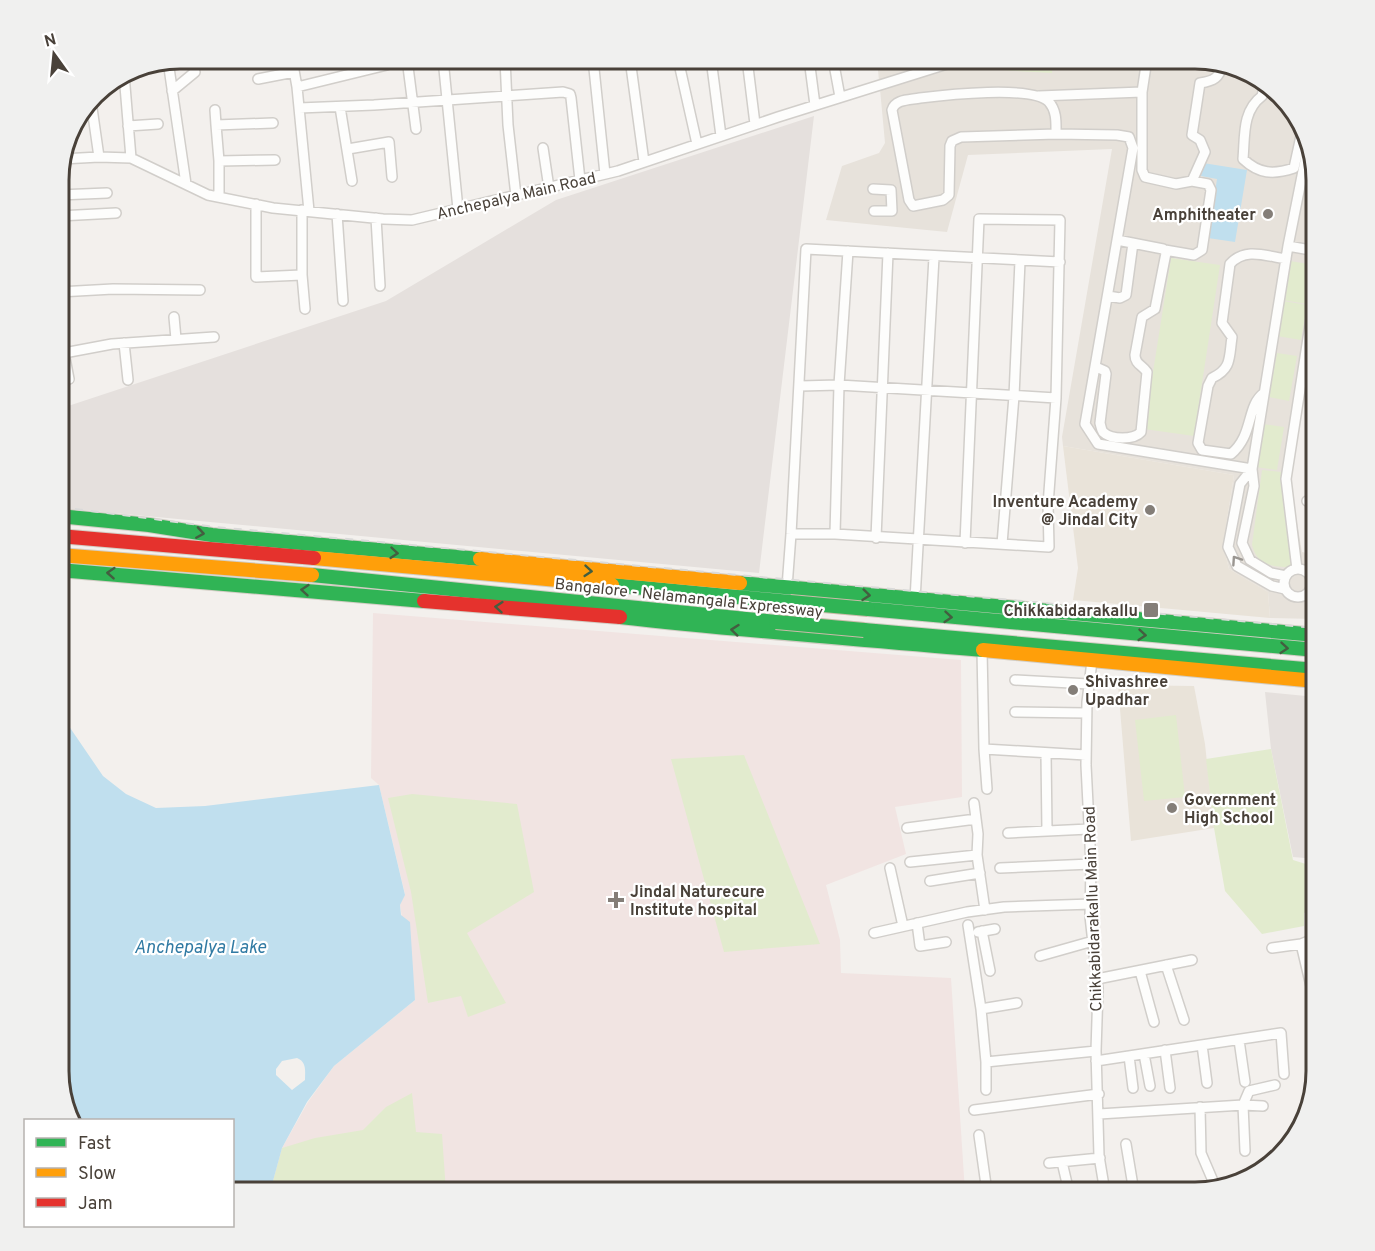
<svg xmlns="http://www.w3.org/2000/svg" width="1375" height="1251" font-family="Overpass,sans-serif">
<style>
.residential{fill:#e7e2db}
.industrial{fill:#e5e0dd}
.education{fill:#e9e3d9}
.medical{fill:#f1e4e2}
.green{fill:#e2ebce}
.water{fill:#c0dfee;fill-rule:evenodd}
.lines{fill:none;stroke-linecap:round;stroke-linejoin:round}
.street-casing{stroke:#d1ceca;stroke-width:12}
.fast-casing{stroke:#d2cdc4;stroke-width:16}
.slow-casing{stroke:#d2cdc4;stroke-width:16}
.jam-casing{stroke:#d2cdc4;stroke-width:16}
.street{stroke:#fdfdfc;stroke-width:9}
.fast{stroke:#30b455;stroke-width:14}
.slow{stroke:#ff9f0a;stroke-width:14}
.jam{stroke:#e5322d;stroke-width:14}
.rail{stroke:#dadad9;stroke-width:2;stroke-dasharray:8 8;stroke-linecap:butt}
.fast-bridge-casing{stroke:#cabba9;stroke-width:16;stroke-linecap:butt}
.fast-bridge{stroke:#30b455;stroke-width:14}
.oneway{stroke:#435e40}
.oneway2{stroke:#9a9691}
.poi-dot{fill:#847e78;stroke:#fff;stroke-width:2}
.labels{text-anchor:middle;stroke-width:4.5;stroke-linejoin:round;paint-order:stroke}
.street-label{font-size:16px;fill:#494139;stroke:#fff}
.poi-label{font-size:16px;font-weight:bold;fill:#494139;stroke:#fff;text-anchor:end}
.water-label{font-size:18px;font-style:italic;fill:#307aa3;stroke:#fff}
.rim{fill:none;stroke:#494139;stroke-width:3}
</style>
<rect width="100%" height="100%" fill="#f3f0ed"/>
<!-- residential -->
<path class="residential" d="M877,59H933L935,64L879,81Z
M976,59H1195L1241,68L1281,94L1307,133L1316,180V301L1289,477L1302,552L1316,555V619L1270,618L1268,592L1229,569L1223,545L1234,475L1063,446L1062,437L1112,149L968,155L947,232L826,220L842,166L879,153L885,143L880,89Z"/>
<!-- industrial -->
<path class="industrial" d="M814,116L759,573L59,508V409L386,301L556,200Z
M1265,692L1316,697V859L1293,857L1271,749Z"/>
<!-- education -->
<path class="education" d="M1063,446L1234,475L1223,545L1229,569L1268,592L1270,618L1073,600L1078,568Z
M1118,685L1194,686L1205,744L1214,828L1131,841Z"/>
<!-- medical -->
<path class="medical" d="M373,613L961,660L962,797L895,807L906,854L826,885L840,940L841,973L951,978L965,1192H270L282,1148L308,1102L334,1066L415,1000L400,905L405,894L379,785L371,778Z"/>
<!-- green -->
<path class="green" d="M997,59H1053L1052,73L1001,70Z
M1171,258L1220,265L1194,436L1144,429Z
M1290,261L1314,265L1307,304L1283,300Z
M1283,301L1307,305L1301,340L1277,336Z
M1277,353L1297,356L1289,401L1269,397Z
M1262,424L1284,427L1277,470L1255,467Z
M1262,470L1281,472V484L1295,568C1274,566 1258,568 1252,545Z
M1176,715L1185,797L1144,801L1135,720Z
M1271,749L1293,860L1309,865L1314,910L1304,913V926L1262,934L1225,891L1214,828L1206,759Z
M744,755L820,944L724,952L671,759Z
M412,794L517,804L534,892L467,933L506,1003L468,1017L461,996L428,1003L411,892L388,798Z
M412,1093L416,1132L442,1134L446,1192H270L282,1148L315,1138L363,1130L386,1107Z"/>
<!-- water -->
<path class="water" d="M1203,163L1247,170L1235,242L1208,238L1217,179L1201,176Z
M59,707L62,716L103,776L126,794L156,808L205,806L379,785L405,895L400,905L401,915L410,922L415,1000L334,1066L307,1102L282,1148L270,1192H262L243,1186L239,1192H233L232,1120H70L59,1078ZM297,1058C307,1062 305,1071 305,1080L292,1090L276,1075V1069L282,1061Z"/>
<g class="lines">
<defs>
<path id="street" d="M292,59L297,87L309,211
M407,59L416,129
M443,59L458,209
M505,59L508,125L516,196
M593,59L605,174
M630,59L644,162
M678,59L697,144
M711,59L721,136
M747,59L755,124
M809,59L815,105
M833,59L840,97
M1147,59L1142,92V170L1145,177L1176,184L1192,181L1205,152L1200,140L1192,135L1200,83C1214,81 1219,78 1223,64
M168,61L186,184
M124,74L131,158
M258,79L294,72
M1265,83L1262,96C1242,111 1245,136 1243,159C1259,174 1273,175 1294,168L1303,127
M297,87L387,65
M172,91L195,72
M1039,96L1142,92
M91,101L99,157
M340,107L352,181
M299,108L374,105L563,92L570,94L571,98L580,180
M215,110L216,125
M273,123L216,125L219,161L275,160
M128,126L158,124
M1056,134L961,137L952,141L950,146L949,195L943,200L913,206L909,200L892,110C895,99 910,100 920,98C944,95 1033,85 1049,102C1057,111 1056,123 1056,134L1117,135L1129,137L1133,148L1085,424L1098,444L1252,469
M543,148L549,188
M348,149L389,142L392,177
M62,159L99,157L131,158L208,195L273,208L383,219L412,220L618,171L778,117L963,59
M219,161V197
M873,189L891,190L892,211H874
M59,195L107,193
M256,204V277L302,275
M302,210V275L305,309
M337,214L343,301
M59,216L116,213
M376,218L380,286
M1288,246L1316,251
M1165,250L1194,255L1202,250L1211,190L1208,184L1192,181
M59,292L113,289L200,290
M1108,296L1120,298L1126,295L1133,243
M174,317L176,339
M124,343L128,380
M1096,367L1105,371L1106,374L1100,423C1101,426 1101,429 1103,432C1111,440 1134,440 1141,432L1147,372C1142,365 1135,364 1135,355L1142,317L1155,309L1166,253L1163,249L1117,240
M59,382L69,379L64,353L112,344L214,337
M800,386L839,385L1056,398
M1264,393C1246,406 1254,435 1231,454L1202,450L1198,443L1208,386L1212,378C1232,369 1229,357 1232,337L1222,323L1230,264C1245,247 1266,256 1286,259
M1252,469L1240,484L1228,547L1237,566L1272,586L1285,589
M1307,501H1316
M791,534H835L1049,547L1048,505L1056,398L1060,220L979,219L965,543
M835,534L839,385L848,251
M876,538L888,253
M1002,544L1014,396L1020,261
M1284 583a14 14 0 1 1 28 0a14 14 0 1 1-28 0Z
M1297,569L1286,479L1316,287
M1286,576L1271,573L1250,560L1242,543L1254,486L1252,469L1288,246L1309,141
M787,587L791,534L806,249L1060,262
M915,600L934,257
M982,650L984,749L1086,755
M1092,661L1087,702L1086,765L1091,864L1090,916L1098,989L1096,1051L1099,1156L1105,1192
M1015,680L1089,684
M1015,712L1086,713
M984,749L987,789
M1046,754L1047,830
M974,803L978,834L977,855L985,910
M907,828L976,819
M1008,833L1089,829
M910,862L977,855
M890,868L903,926
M1000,868L1091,864
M930,881L980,873
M917,923L920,946L946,942
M968,925L981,1009L986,1062L1096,1051
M982,931L990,971
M978,932L995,929
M874,933L967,912L1004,907L1092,904
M1272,948L1301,944
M1040,956L1093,941
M1166,965L1184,1020
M1140,971L1154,1022
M1097,979L1192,960
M1316,1007L1301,944L1316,938
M981,1009L1017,1003
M1239,1040L1245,1082
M1202,1045L1207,1083
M1165,1050L1170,1088
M1144,1054L1150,1086
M1129,1056L1133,1088
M1096,1061L1281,1033L1284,1074
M986,1062V1090
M1200,1107L1201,1153L1216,1188
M974,1110L1099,1094
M1099,1114L1243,1105L1249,1091L1275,1085
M979,1135L987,1192
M1126,1144L1134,1192
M1245,1151L1243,1105L1263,1106
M1062,1162L1069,1192
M1049,1163L1100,1158"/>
<path id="fast" d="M59,516L149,525L212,535L480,559
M59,570L424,601
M312,575L776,622
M740,583L1316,635
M612,585L790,602
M868,609L1316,650
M620,617C741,631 862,639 983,650
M864,630L1316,670"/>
<path id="slow" d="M59,555L312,575
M314,558L612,585
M480,559L740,583
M983,650L1316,681"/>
<path id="jam" d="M59,536L314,558
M424,601L620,617"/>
</defs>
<!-- street casing -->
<use href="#street" class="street-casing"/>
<!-- fast casing -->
<use href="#fast" class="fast-casing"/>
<!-- slow casing -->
<use href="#slow" class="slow-casing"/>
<!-- jam casing -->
<use href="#jam" class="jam-casing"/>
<!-- street -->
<use href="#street" class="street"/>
<!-- fast -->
<use href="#fast" class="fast"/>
<!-- slow -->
<use href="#slow" class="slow"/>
<!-- jam -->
<use href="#jam" class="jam"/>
<!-- rail -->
<path class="rail" d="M59,507L216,527L1316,628"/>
<defs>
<path id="fast-bridge" d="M790,602L868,609
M776,622L864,630"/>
</defs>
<!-- fast-bridge casing -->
<use href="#fast-bridge" class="fast-bridge-casing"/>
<!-- fast-bridge -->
<use href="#fast-bridge" class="fast-bridge"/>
</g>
<!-- one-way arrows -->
<defs><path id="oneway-chevron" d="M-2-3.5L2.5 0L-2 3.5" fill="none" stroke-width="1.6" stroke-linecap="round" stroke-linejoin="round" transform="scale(1.5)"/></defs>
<g class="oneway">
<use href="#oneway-chevron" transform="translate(200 533) rotate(9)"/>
<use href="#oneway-chevron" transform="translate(394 553) rotate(5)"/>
<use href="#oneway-chevron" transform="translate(588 571) rotate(5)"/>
<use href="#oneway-chevron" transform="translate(111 573) rotate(-176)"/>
<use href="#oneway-chevron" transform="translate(305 590) rotate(-175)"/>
<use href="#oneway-chevron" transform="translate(866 595) rotate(6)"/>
<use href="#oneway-chevron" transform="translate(499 607) rotate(-175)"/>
<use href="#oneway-chevron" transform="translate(948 617) rotate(5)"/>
<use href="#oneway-chevron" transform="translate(735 630) rotate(-174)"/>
<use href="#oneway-chevron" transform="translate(1142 635) rotate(5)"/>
<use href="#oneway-chevron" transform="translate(1284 648) rotate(5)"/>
</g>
<use class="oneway2" href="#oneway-chevron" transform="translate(1236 560) rotate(-124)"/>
<!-- markers -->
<g class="poi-dot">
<circle cx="1268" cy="214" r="6"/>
<circle cx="1150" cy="510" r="6"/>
<rect x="1143" y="602" width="16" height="16" rx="3"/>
<circle cx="1073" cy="690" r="6"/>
<circle cx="1172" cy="808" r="6"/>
<path d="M613 891h6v6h6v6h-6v6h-6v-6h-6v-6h6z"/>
</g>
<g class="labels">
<!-- street labels -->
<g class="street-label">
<text transform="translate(516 195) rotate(-13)" y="6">Anchepalya Main Road</text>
<text transform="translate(689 597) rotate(6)" y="6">Bangalore - Nelamangala Expressway</text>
<text transform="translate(1092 909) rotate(-92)" y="6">Chikkabidarakallu Main Road</text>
</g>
<!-- poi labels -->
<g class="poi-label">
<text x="1256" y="220">Amphitheater</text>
<text x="1138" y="507">Inventure Academy<tspan x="1138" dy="18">@ Jindal City</tspan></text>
<text x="1138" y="616">Chikkabidarakallu</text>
<text x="1085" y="687" text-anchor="start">Shivashree<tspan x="1085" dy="18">Upadhar</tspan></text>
<text x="1184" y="805" text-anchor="start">Government<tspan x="1184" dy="18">High School</tspan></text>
<text x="630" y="897" text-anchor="start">Jindal Naturecure<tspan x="630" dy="18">Institute hospital</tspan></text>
</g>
<!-- water labels -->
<g class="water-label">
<text x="200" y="953">Anchepalya Lake</text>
</g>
</g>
<!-- crop -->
<path d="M0 0H1375V1251H0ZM180 69H1195A111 111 0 0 1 1306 180V1071A111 111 0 0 1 1195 1182H180A111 111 0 0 1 69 1071V180A111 111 0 0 1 180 69Z" fill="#f0f0ef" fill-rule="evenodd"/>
<path class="rim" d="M180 69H1195A111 111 0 0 1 1306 180V1071A111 111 0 0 1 1195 1182H180A111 111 0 0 1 69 1071V180A111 111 0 0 1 180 69Z"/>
<!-- legend -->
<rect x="24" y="1119" width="210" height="108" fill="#ffffff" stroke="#b6b3b0" stroke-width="1.5"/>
<rect x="36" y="1138" width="30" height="9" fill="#30b455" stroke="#b6b3b0" stroke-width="1.5"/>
<text x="78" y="1149" font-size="18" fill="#494139">Fast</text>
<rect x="36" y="1168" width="30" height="9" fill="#ff9f0a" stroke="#b6b3b0" stroke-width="1.5"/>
<text x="78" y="1179" font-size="18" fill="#494139">Slow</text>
<rect x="36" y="1198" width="30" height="9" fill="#e5322d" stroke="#b6b3b0" stroke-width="1.5"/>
<text x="78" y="1209" font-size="18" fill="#494139">Jam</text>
<!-- north arrow -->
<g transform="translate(54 54) rotate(345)" stroke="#ffffff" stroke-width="4.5" paint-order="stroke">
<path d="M0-4.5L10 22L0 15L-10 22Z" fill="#494139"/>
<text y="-9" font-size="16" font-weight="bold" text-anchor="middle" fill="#494139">N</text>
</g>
</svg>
